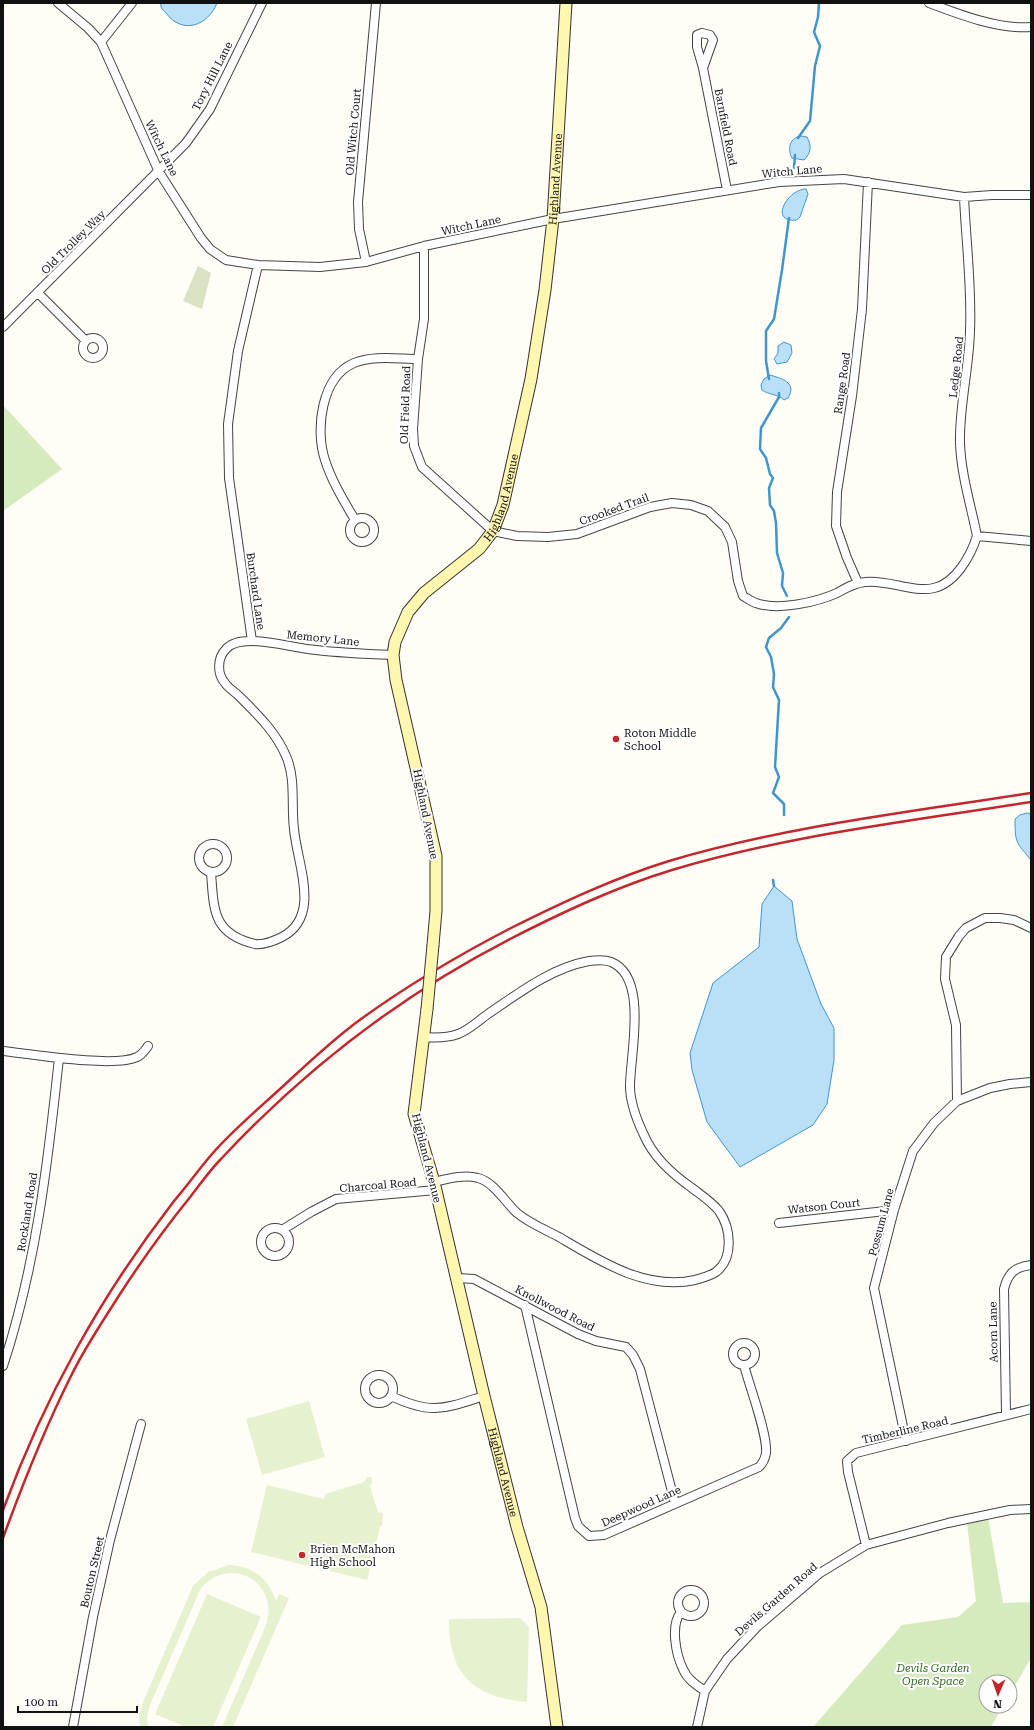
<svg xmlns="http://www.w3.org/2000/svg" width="1034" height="1730" font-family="'Roboto Serif',serif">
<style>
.green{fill:#d5ebbd}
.cemetery{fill:#d9e3c4}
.pitch{fill:#e6f2cf}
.water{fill:#b9e0f7;stroke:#3f96cf}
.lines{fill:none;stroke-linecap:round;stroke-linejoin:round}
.stream{stroke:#3f96cf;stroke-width:2.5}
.street-casing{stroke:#444;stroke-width:10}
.secondary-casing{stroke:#333;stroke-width:13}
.street{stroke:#fff;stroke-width:8}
.secondary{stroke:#fff6b0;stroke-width:11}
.rail{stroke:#c4262e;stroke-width:2.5}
.secondary-bridge-casing{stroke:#333;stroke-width:13;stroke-linecap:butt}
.secondary-bridge{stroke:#fff6b0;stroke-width:11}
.poi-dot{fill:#c4262e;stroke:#fff;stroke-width:1.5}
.labels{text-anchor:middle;stroke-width:4;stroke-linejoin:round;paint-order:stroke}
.street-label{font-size:11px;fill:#111;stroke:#fff}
.poi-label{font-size:11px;fill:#111;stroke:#fff;text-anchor:start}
.park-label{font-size:11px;font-style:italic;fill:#2f6b1f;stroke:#fff}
</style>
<rect width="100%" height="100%" fill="#fffdf5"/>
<!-- green -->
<path class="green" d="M3,405L62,469L3,511Z
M988,1517L1003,1603L1031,1602V1658L1010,1694V1682H986V1706H1003L991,1727H815L814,1726L902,1625L958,1617L976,1601L967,1523Z"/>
<!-- cemetery -->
<path class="cemetery" d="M198,266L211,273L202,309L183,301Z"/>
<!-- pitch -->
<path class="pitch" d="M309,1401L325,1457L262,1475L246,1419Z
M367,1477H371L373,1482L370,1486L378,1512L383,1513L382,1525L380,1527L367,1580L251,1552L267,1485L324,1499L325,1494L364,1482Z
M229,1565C253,1566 269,1579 276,1601L279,1594L289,1598L233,1727H222L266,1625C280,1580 227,1554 200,1590L150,1705L147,1717L148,1727H140L139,1715L143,1702L193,1586L208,1572Z
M207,1594L261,1617L213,1727H186L155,1714Z
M520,1618L529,1627L527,1702C474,1698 448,1674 449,1619Z"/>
<!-- water -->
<path class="water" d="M161,3H217C208,26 182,35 166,13C163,9 160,9 161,3Z
M801,136L807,137C812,146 811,153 804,160L792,158C787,149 790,137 801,136Z
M806,189L808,194L800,217C797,220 795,221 791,220C771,218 789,189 806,189Z
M784,342L791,345L792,353L787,362L777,364L774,359L778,353V346Z
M770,375C780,378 798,382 788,398L784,400C778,394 769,395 762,390L761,385L764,379Z
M1027,813L1031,814V860C1016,842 1015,843 1015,819L1020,815Z
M774,886L792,901L797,939L821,1004L834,1028V1060L827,1104L813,1125L740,1167L707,1122L692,1070L690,1053L713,983L759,947L762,904Z"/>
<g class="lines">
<!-- stream -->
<path class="stream" d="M798,138L810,121L815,66L820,46L814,32L818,17L819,3
M794,168L795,155
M769,379L766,361V331L774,319L782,270L789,218
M779,393V397L761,428L760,449L766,458L770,474L773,478L769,488L770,505L774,511L776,523L777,553L783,573L782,586L787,596
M784,815V804L773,793L779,777L775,767L779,700L773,687L774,674L771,657L766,647L769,638L781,628L789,617
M773,880L774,886"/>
<defs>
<path id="street" d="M58,3L88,28L101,42L159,172L201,238L210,249L226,260L258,265L320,267L366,262L424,246L553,219L779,182L844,179L964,197L992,195H1031
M929,3C958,14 1000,30 1031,27
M101,42L132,3
M703,68L713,40L710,35L702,33L697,35V47L703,68L727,190
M964,197C966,242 972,287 970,331C969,369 959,407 960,443C961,474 971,506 977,536
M424,246V319L418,359L413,429L414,446L422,467L493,531L517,536L548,537L577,534L650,507L672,503L691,505L708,511L725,527L732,542L738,581L743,596C747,598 752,602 756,603C778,611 817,602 837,593C846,588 854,583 865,582C887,579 913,593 934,588C956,583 971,555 977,536L1031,541
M366,262L359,229L358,202L376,3
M38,293L86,341
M3,327L186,143L210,109L262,3
M83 348a10 10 0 1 1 20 0a10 10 0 1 1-20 0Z
M350 530a12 12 0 1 1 24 0a12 12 0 1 1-24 0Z
M355,520C344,501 332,482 325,460C315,430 321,377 354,363C373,355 398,359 418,359
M858,583L847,558L836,526L837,492L852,396L862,309L868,182
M252,641L229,478L228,424L238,351L258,265
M199 858a14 14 0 1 1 28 0a14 14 0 1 1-28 0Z
M211,873C214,909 212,934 255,944C263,945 274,941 282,937C322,916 297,864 294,829C291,806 296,778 286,756C276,732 257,714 239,696C234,691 228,688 225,683C217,674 217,658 226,649C232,642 242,641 251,641C272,641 295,648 316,650C341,653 367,654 393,655
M423,1037C435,1038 447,1038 458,1034C469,1030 478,1021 488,1014C519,993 551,968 589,961C596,960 604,959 611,962C649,977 630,1055 630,1086C630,1102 636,1118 643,1133C653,1157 671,1173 692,1188C701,1195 712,1202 719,1211C731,1228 734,1258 716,1272C710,1276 702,1278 695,1280C646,1291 600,1261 559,1237C546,1230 529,1223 517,1213C505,1202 494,1182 478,1178C464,1174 447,1179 434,1182
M3,1051C30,1054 115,1068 137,1057C142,1055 145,1050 148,1046
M957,1101L956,1025L945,979L946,957L959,936L966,928L985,918H1000L1014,920L1031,928
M779,1223L894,1210
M261 1242a14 14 0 1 1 28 0a14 14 0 1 1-28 0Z
M282,1230L311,1212L336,1199L436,1190
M458,1278L474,1279L578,1334L596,1341L626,1347L633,1355L640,1369L675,1503
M525,1305L575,1518L578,1526L589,1536L604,1535L759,1467C763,1463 765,1459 766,1453C768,1435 749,1385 744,1365
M733 1354a11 11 0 1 1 22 0a11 11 0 1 1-22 0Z
M3,1366C36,1266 48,1162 59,1058
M365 1389a14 14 0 1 1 28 0a14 14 0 1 1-28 0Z
M391,1396C432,1415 443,1409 484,1396
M1006,1415L1004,1289C1008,1273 1015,1267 1031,1265
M906,1441L874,1288L894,1210L913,1151L934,1123L957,1101L990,1088L1010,1084L1031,1082
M866,1545L848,1472L847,1461L856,1453L1031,1409
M678 1603a13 13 0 1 1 26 0a13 13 0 1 1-26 0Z
M681,1612C670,1625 676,1655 683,1669C687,1679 696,1685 705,1691
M73,1727L93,1617L110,1540L141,1424
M697,1727L705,1691L727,1659L757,1627L820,1573L866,1545L948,1523L1010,1510L1031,1509"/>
<g id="secondary">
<path id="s1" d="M433,945L436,911V856L396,680L393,655L395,642L408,612L424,593L479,549L493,531L503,505L531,379L545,290L553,219L566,3"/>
<path id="s2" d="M427,1009L414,1114L434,1182L484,1396L517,1527L541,1607L557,1727"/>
</g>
</defs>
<!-- street casing -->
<use href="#street" class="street-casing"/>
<!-- secondary casing -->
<use href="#secondary" class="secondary-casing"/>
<!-- street -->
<use href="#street" class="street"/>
<!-- secondary -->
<use href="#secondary" class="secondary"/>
<!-- rail -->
<path class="rail" d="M3,1510C45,1396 100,1297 174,1201C187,1186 199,1169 212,1154C232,1131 257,1110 280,1089C306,1065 332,1040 361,1019C408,985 457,956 509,929C561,903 614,878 669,861C787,826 910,812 1031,793
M3,1538C23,1483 45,1428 71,1376C85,1347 103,1321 120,1294C142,1260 165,1228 191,1196C201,1183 210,1170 221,1159C305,1069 401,995 510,939C563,912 616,887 672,870C789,835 911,821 1031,802"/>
<defs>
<path id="secondary-bridge" d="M427,1009L433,945"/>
</defs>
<!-- secondary-bridge casing -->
<use href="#secondary-bridge" class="secondary-bridge-casing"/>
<!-- secondary-bridge -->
<use href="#secondary-bridge" class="secondary-bridge"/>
</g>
<!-- markers -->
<g class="poi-dot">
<circle cx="616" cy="739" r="4"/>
<circle cx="302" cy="1555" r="4"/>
</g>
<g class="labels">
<!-- street labels -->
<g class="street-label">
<text transform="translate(212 76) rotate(-63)" y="4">Tory Hill Lane</text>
<text transform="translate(726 127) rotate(79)" y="4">Barnfield Road</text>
<text transform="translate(353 132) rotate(-85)" y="4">Old Witch Court</text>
<text transform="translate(162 148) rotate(64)" y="4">Witch Lane</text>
<text transform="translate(792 171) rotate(-5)" y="4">Witch Lane</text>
<text dy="4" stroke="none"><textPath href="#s1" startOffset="817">Highland Avenue</textPath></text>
<text transform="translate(471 225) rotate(-12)" y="4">Witch Lane</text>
<text transform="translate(73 242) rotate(-45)" y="4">Old Trolley Way</text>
<text transform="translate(956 367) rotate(-84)" y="4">Ledge Road</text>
<text transform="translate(842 383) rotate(-82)" y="4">Range Road</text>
<text transform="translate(405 405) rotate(-88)" y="4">Old Field Road</text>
<text dy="4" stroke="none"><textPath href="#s1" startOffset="493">Highland Avenue</textPath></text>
<text transform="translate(614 509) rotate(-20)" y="4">Crooked Trail</text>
<text transform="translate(256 591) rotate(82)" y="4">Burchard Lane</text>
<text transform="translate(323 638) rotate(6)" y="4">Memory Lane</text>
<text transform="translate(426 814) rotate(79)" y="4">Highland Avenue</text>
<text transform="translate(427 1158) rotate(76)" y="4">Highland Avenue</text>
<text transform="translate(378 1185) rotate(-5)" y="4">Charcoal Road</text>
<text transform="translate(824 1206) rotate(-6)" y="4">Watson Court</text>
<text transform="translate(27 1212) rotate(-81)" y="4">Rockland Road</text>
<text transform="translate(881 1222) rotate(-75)" y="4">Possum Lane</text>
<text transform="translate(555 1308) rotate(27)" y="4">Knollwood Road</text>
<text transform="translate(993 1332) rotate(-91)" y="4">Acorn Lane</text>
<text transform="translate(905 1430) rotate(-13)" y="4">Timberline Road</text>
<text dy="4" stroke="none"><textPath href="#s2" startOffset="475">Highland Avenue</textPath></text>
<text transform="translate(641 1506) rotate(-24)" y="4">Deepwood Lane</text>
<text transform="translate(92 1572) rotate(-77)" y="4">Bouton Street</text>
<text transform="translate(776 1599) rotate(-41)" y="4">Devils Garden Road</text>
</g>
<!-- poi labels -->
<g class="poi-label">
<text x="624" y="737">Roton Middle<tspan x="624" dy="13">School</tspan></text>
<text x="310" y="1553">Brien McMahon<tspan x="310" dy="13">High School</tspan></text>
</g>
<!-- park labels -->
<g class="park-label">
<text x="933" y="1672">Devils Garden<tspan x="933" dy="13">Open Space</tspan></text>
</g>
</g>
<!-- border -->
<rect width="1034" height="1730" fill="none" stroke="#111111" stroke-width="8"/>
<!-- north arrow -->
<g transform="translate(998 1694) rotate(182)"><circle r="19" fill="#ffffff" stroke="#a0a0a0"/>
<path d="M0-3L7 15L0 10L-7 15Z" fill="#c4262e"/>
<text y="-6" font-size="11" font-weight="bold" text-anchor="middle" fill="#111111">N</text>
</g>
<!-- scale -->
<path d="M18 1706v6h119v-6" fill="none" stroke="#111111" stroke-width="2"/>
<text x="24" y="1706" font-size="12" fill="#111111" stroke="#ffffff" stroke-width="3" paint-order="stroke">100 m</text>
</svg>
